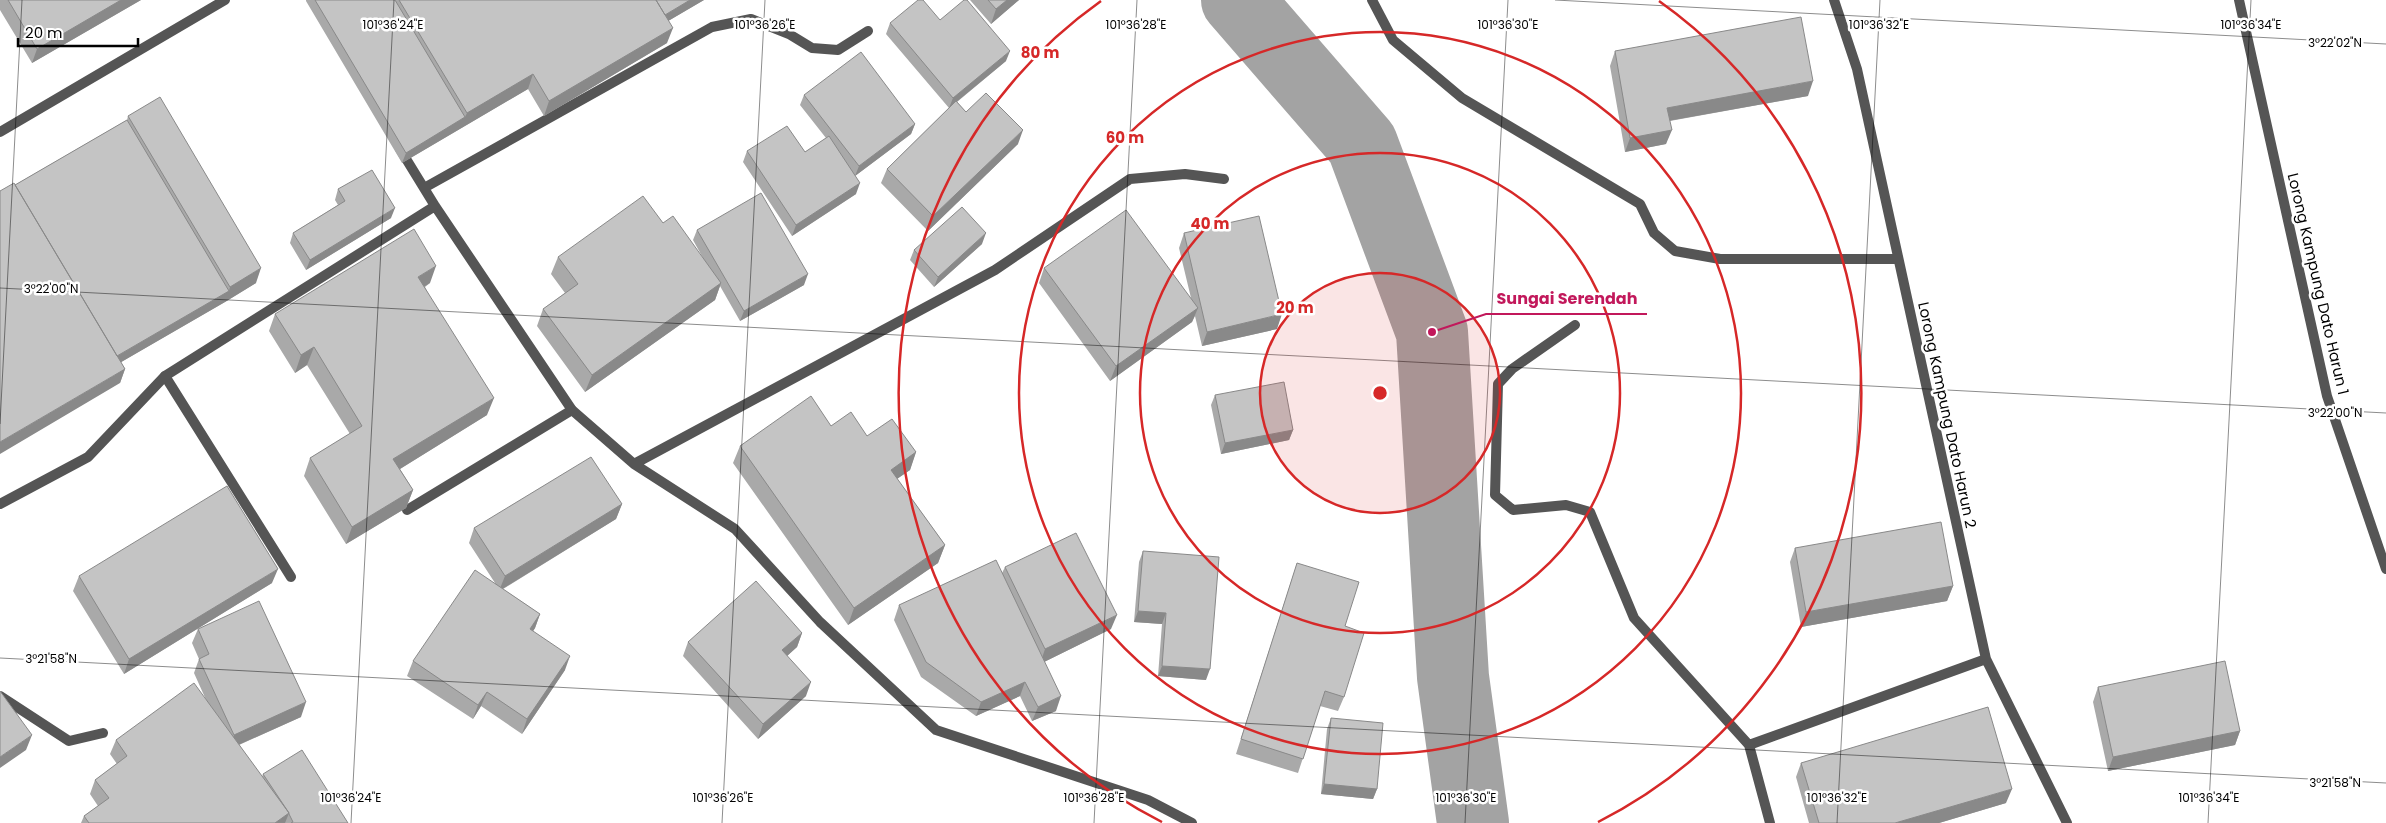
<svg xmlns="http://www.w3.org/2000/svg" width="2386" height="823" font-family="Poppins,sans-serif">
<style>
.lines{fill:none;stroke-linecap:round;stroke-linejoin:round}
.river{stroke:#a3a3a3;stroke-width:72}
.service{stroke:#555;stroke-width:10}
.minor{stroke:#555;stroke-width:10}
.wall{fill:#a9a9a9}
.shaded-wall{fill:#898989}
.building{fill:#c4c4c4;stroke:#898989}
.ticks{fill:none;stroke:#000;stroke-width:1;stroke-opacity:0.45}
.ring{fill:none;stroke:#d62828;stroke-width:2.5}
.labels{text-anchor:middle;stroke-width:5;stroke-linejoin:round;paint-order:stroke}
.street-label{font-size:15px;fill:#000;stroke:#fff}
.ticks-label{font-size:12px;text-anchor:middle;fill:#000;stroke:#fff;stroke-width:5;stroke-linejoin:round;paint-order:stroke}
.centre{fill:#d62828;stroke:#fff;stroke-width:2.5}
.ring-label{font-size:15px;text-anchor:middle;font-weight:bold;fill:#d62828;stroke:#fff;stroke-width:5;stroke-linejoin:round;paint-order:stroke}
.leader{fill:none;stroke:#c2185b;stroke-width:2}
.callout-dot{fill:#c2185b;stroke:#fff;stroke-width:2}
.callout-label{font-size:16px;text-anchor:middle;font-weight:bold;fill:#c2185b;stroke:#fff;stroke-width:5;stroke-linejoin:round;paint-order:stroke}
</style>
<rect width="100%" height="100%" fill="#fff"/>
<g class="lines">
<!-- river -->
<path class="river" d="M1237,0L1362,144L1432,332L1453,677L1473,823"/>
<!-- service -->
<path class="service" d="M165,376L291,577
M407,510L572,410
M0,696L69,741L103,733"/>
<!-- minor -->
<path class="minor" d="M1372,0L1393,40L1462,98L1640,204L1654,233L1675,251L1720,259H1898
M1834,0L1857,69L1986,659L2067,823
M2239,0L2327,396L2386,569
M0,132L225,0
M400,149L435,206L572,410L634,464L735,529L820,622L936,730L1148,800L1192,823
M424,188L712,27L751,19L789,34L812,48L838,50L868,31
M1575,325L1512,369L1498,384L1495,495L1513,510L1566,505L1590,512L1634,618L1749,745L1770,823
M634,464L995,270L1130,179L1185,174L1224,179
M0,504L88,457L165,376L435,206
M1749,745L1986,659"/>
</g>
<!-- wall -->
<path class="wall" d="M0,0H141L32,63L0,10Z
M306,0H704L668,21L667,43L544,116L528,89L402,163L306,1Z
M970,0H1019L991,24Z
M940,20L1006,61L957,102L966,112L1018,144L928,231L881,183L887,169L949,108L886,34L890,23Z
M1615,51L1808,96L1670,121L1666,144L1625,152L1610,66Z
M804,95L915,124L911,134L855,176L856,194L792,236L743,162L747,151L805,152L826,138L800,105Z
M128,116L256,283L225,302L121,362L125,369L120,383L15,185L127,120Z
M338,189L391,218L306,270L290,243L293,233L338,205L335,200Z
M663,223L703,258L693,240L697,230L804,285L740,321L720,286L715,300L585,392L537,326L543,309L565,293L551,274L558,257Z
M1184,233L1277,329L1202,346L1195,316L1192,322L1110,381L1039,283L1044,268L1191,298L1179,248Z
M982,244L934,287L910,260L914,250Z
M430,283L425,287L487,415L400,469L413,490L406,508L346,544L304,476L310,458L350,434L307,365L295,373L269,331L275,314Z
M1215,395L1293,430L1289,440L1221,454L1211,405Z
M831,426L867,436L916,452L910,470L897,479L945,545L938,563L848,625L733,463L740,446Z
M622,504L616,519L503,589L540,614L535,628L533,631L565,670L522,734L481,706L473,719L407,676L413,661L495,583L469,543L474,528Z
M1795,548L1953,586L1947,601L1801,627L1790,562Z
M1143,551L1206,680L1158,676L1162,624L1134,622L1139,562Z
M1297,563L1345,626L1344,697L1338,711L1320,706L1298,773L1236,754Z
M1005,567L1111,629L1044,662L1056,711L1032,721L1020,696L976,716L921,677L894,620L899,605L1002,573Z
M79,576L272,583L124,674L73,591Z
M198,629L301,717L239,745L262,777L263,774L348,823H81L84,816L98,806L90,794L95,780L117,764L110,754L116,740L207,702L194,673L199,659L192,643Z
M802,633L797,647L787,656L806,696L758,739L683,656L688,642Z
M2098,687L2240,731L2235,745L2108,771L2093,702Z
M1331,718L1377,789L1373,799L1321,794L1327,729Z
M1801,763L2006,803L1939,823H1809L1796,777Z"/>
<!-- shaded-wall -->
<path class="shaded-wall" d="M121,0H141L32,63L37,49Z
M690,0H704L658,27L662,17Z
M1007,0H1019L991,24L996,9Z
M673,28L667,43L544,116L549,101Z
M1010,51L1006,61L949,108L953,98Z
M533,74L528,89L402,163L406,153L465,117L467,113Z
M1813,81L1808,96L1662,122L1667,108Z
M915,124L911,134L855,176L859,166Z
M1023,130L1018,144L928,231L933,216Z
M1672,130L1666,144L1625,152L1630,138Z
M860,183L856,194L792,236L796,225Z
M395,208L391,218L306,270L310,260Z
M986,233L982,244L934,287L938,277Z
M436,266L430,283L412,294L418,277Z
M261,268L256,283L225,302L111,368L114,358L229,291L230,287Z
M808,274L804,285L740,321L744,311Z
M721,283L715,300L585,392L592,375Z
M1198,308L1192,322L1110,381L1116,366Z
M1282,314L1277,329L1202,346L1207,332Z
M314,347L307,365L295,373L301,355Z
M125,369L120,383L0,454V442Z
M494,398L487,415L387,477L393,459Z
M1293,430L1289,440L1221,454L1225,443Z
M916,452L910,470L885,487L891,470Z
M413,490L406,508L346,544L352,527Z
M622,504L616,519L499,591L505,576Z
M945,545L938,563L848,625L854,608Z
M278,569L272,583L124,674L129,659Z
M1953,586L1947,601L1801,627L1806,612Z
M1138,611L1166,613L1162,624L1134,622Z
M540,614L535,628L525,644L530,629Z
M1117,615L1111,629L1040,664L1045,649Z
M802,633L797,647L777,665L782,650Z
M570,656L565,670L522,734L527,719Z
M1162,666L1210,669L1206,680L1158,676Z
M811,682L806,696L758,739L763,724Z
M1025,682L1020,696L976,716L981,702Z
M487,692L481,706L473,719L478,705Z
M1061,696L1056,711L1032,721L1038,707Z
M306,702L301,717L229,749L234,735Z
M2240,731L2235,745L2108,771L2113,757Z
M32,735L26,750L0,768V757Z
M1324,784L1377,789L1373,799L1321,794Z
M2012,789L2006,803L1939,823H1895Z
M289,813L285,823H275Z"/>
<!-- building -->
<path class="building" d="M8,0H121L37,49Z
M315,0H395L465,117L406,153Z
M399,0H656L673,28L549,101L533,74L467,113Z
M656,0H690L665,15Z
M918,0H923L940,20L964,0H967L1010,51L953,98L890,23Z
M988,0H1007L996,9Z
M1801,17L1813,81L1667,108L1672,130L1630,138L1615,51Z
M861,52L915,124L859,166L804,95Z
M986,93L1023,130L933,216L887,169L956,101L966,112Z
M160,97L261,268L230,287L128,116Z
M127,120L229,291L117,356L15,185Z
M787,126L805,152L829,136L860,183L796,225L747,151Z
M372,170L395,208L310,260L293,233L345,201L338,189Z
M14,183L125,369L0,442V191Z
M761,193L808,274L744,311L697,230Z
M643,196L663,223L673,216L721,283L592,375L543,309L578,284L558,257Z
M962,207L986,233L938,277L914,250Z
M1126,210L1198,308L1116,366L1044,268Z
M1259,216L1282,314L1207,332L1184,233Z
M414,229L436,266L418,277L494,398L393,459L413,490L352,527L310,458L362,426L314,347L301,355L275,314Z
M1284,382L1293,430L1225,443L1215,395Z
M811,396L831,426L851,412L867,436L892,419L916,452L891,470L945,545L854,608L740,446Z
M591,457L622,504L505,576L474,528Z
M227,486L278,569L129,659L79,576Z
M1941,522L1953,586L1806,612L1795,548Z
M1076,533L1117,615L1045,649L1005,567Z
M1143,551L1219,557L1210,669L1162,666L1166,613L1138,611Z
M996,560L1061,696L1038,707L1025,682L981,702L926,662L899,605Z
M1297,563L1359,582L1345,626L1364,633L1344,697L1325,691L1303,759L1241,739Z
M475,570L540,614L530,629L570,656L527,719L487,692L478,705L413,661Z
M756,581L802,633L782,650L811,682L763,724L688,642Z
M259,601L306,702L234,735L199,659L209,654L198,629Z
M2225,661L2240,731L2113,757L2098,687Z
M194,683L289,813L275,823H89L84,816L109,798L95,780L127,756L116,740Z
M0,691L32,735L0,757Z
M1988,707L2012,789L1895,823H1819L1801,763Z
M1331,718L1383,723L1377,789L1324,784Z
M302,750L348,823H291L293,822L289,814V813L263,774Z"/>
<!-- ticks -->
<path class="ticks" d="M1555,0L2386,44M0,288L2386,413M0,424L22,0M0,658L2386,783M351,823L394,0M722,823L765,0M1094,823L1137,0M1465,823L1508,0M1837,823L1880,0M2208,823L2251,0"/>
<!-- distance rings -->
<circle cx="1380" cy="393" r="120" fill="#d62828" fill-opacity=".12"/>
<g class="ring">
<circle cx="1380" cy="393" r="120"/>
<circle cx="1380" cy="393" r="240"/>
<circle cx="1380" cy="393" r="361"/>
<path d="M1162 822A481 481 0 0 1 1101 1M1659 1A481 481 0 0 1 1598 822"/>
</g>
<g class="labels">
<!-- street labels -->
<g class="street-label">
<text transform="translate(2318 284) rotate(77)" y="5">Lorong Kampung Dato Harun 1</text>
<text transform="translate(1947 415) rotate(78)" y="5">Lorong Kampung Dato Harun 2</text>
</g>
</g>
<g class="ticks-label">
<text x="393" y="29">101°36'24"E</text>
<text x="765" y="29">101°36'26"E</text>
<text x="1136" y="29">101°36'28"E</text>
<text x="1508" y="29">101°36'30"E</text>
<text x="1879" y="29">101°36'32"E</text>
<text x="2251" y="29">101°36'34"E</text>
<text x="2335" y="47">3°22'02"N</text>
<text x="51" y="293">3°22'00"N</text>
<text x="2335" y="417">3°22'00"N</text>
<text x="51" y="663">3°21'58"N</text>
<text x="2335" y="787">3°21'58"N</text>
<text x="351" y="802">101°36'24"E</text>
<text x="723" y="802">101°36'26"E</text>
<text x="1094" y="802">101°36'28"E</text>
<text x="1466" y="802">101°36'30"E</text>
<text x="1837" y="802">101°36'32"E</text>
<text x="2209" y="802">101°36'34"E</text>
</g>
<circle cx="1380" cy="393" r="8" class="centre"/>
<g class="ring-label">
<text x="1040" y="58">80 m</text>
<text x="1125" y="143">60 m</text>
<text x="1210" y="229">40 m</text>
<text x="1295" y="313">20 m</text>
</g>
<!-- callouts -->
<path class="leader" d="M1432 332L1486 314H1647"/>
<circle class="callout-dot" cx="1432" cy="332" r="5"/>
<g class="callout-label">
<text x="1567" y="304">Sungai Serendah</text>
</g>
<!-- scale -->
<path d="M18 38v8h120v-8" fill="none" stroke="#000000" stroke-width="2.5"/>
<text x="25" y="38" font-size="15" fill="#000000" stroke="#ffffff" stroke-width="4" paint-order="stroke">20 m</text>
</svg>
